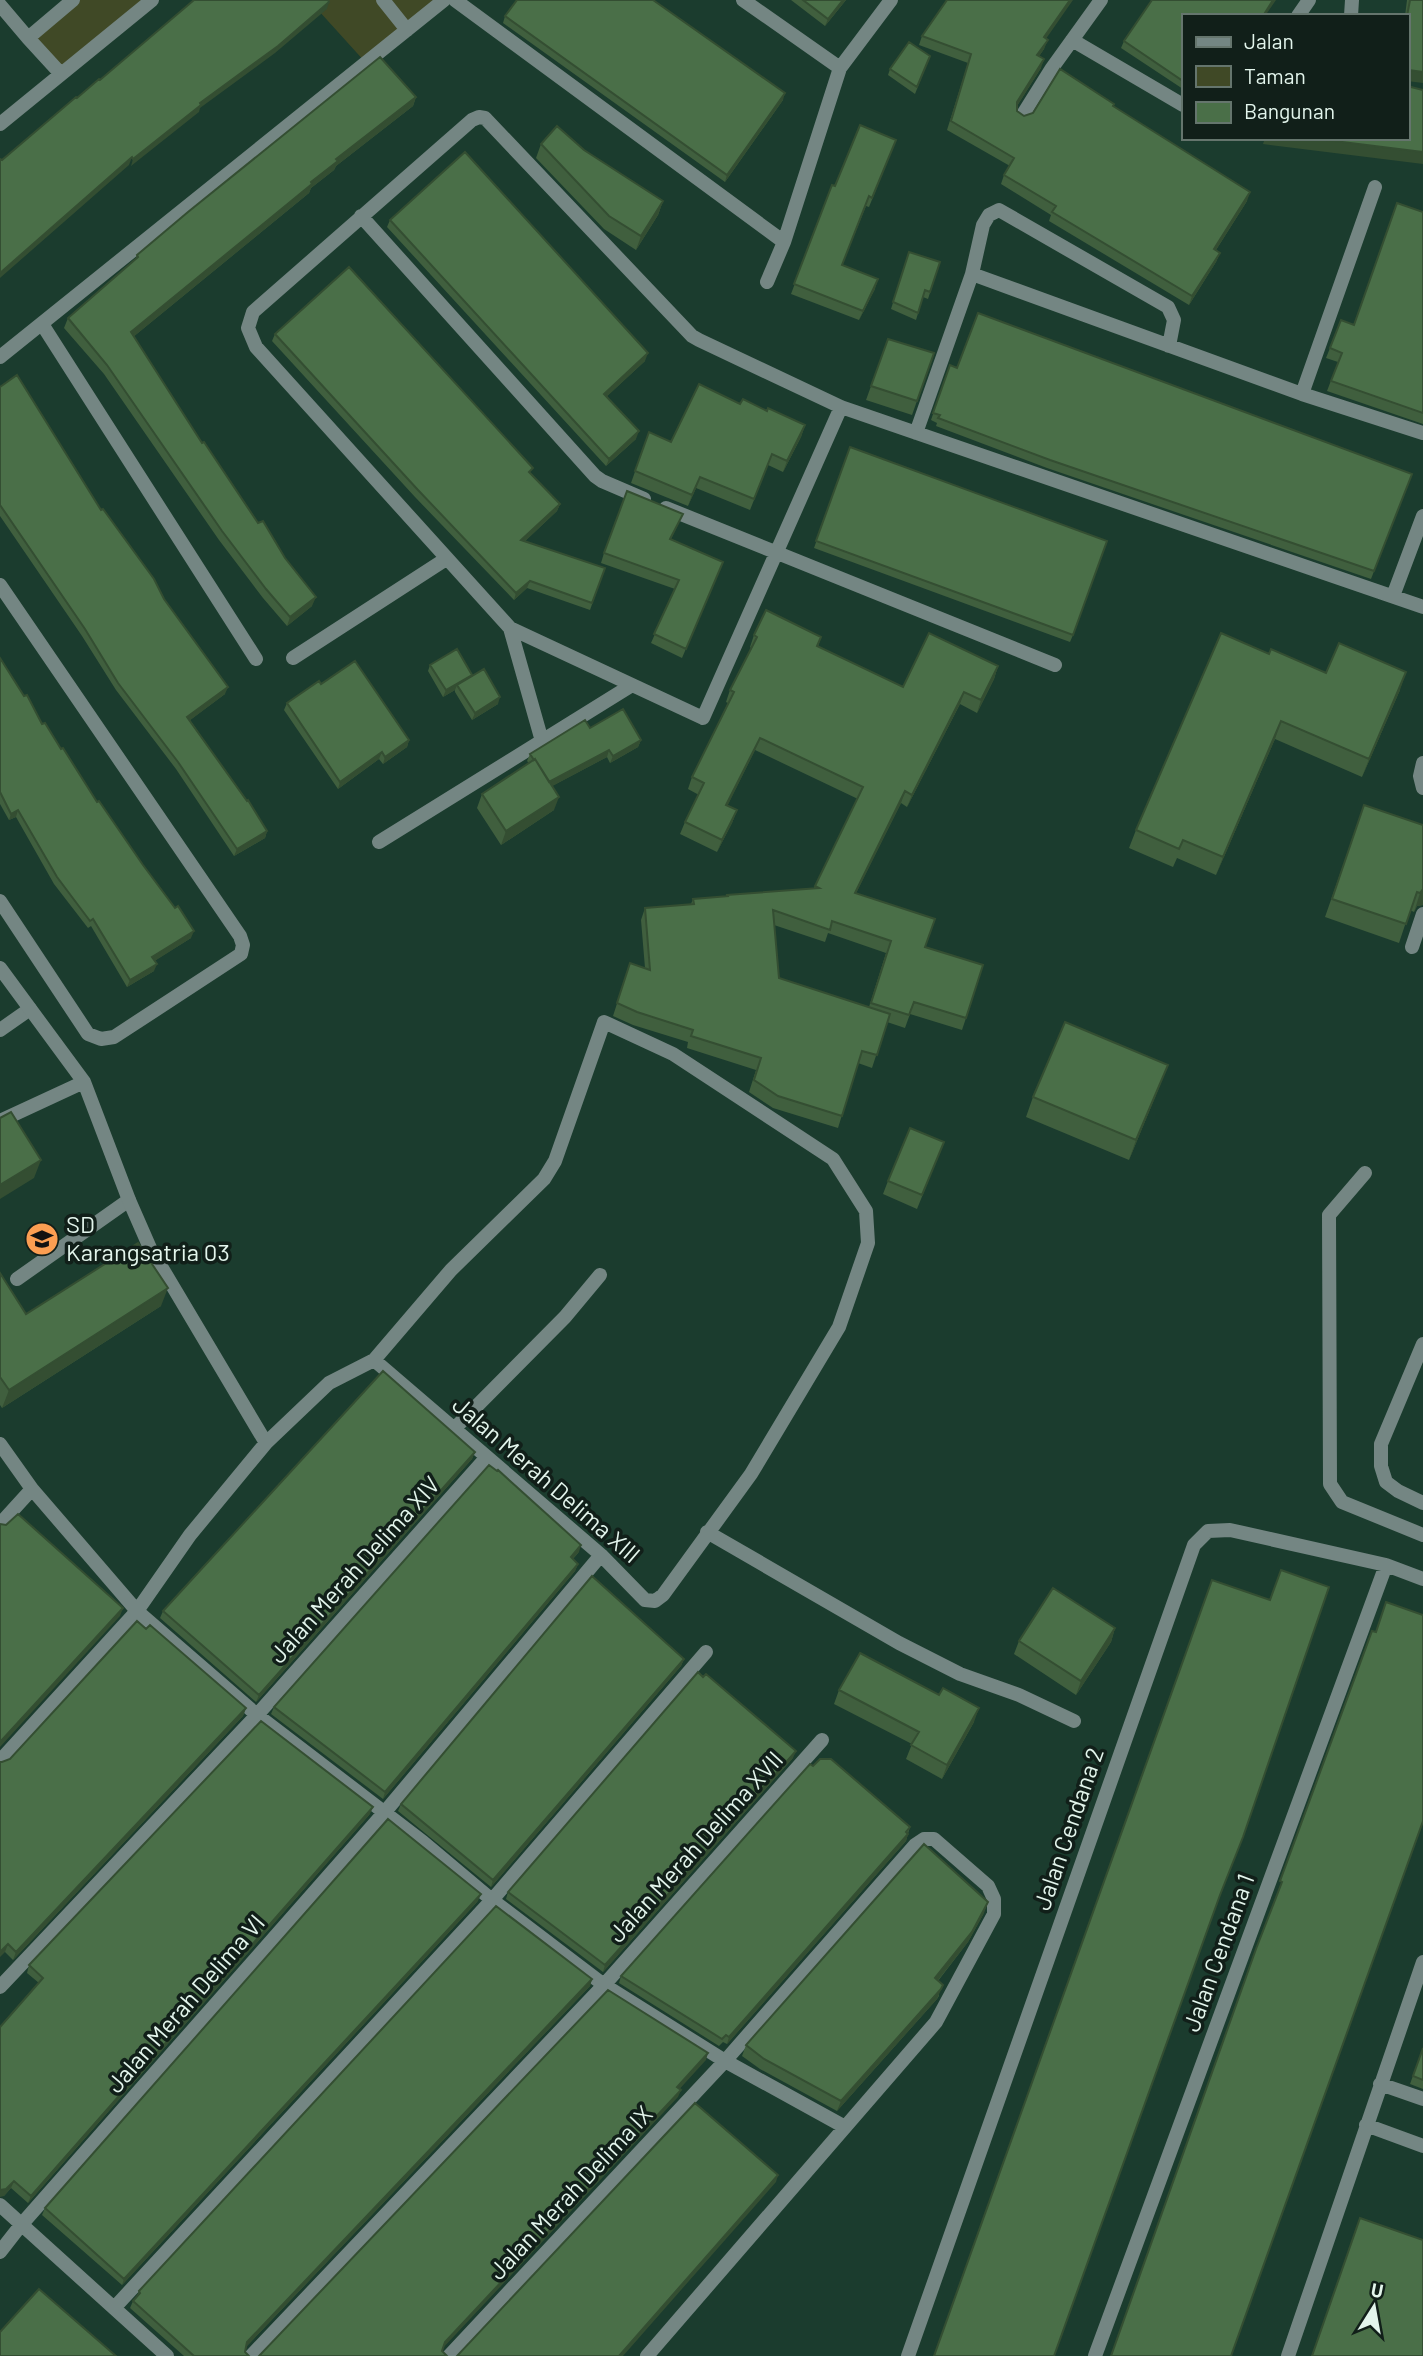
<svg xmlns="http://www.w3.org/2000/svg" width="1423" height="2356" font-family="Barlow,sans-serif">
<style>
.green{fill:#404926}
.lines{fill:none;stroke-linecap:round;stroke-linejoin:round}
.service{stroke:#748683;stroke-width:14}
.minor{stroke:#748683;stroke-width:14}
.wall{fill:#405f3e;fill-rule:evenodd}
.shaded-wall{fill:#344e32}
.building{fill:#4a6f48;stroke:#344e32;stroke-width:2}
.labels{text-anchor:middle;stroke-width:7;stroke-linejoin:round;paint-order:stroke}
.poi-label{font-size:24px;fill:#e3f5ec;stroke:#111f19;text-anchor:start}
.street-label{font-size:24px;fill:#e3f5ec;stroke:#111f19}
</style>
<rect width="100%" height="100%" fill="#1b3c2e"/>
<!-- green -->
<path class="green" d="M73,0H152L61,74L28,38Z
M309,0H444L366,63Z"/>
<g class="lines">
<!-- service -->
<path class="service" d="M0,1030L30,1009
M1365,1173L1329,1215L1330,1484L1342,1502L1423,1535
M17,1279L129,1200"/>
<!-- minor -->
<path class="minor" d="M383,0L407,30
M455,0L784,242L767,282
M743,0L840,68
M0,5L28,38
M1298,16L1309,0
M1351,16L1352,0
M1072,40L1183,105
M61,74L28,38L73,0
M1022,116L1052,68L1101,0
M0,124L152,0
M361,216L595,476L602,481L644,499
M784,242L840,68L891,0
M972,274L1302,394L1423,433
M42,324L256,659
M0,357L444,0
M1302,394L1375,187
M841,407L703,718L510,628L256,347L248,328L253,312L472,120L479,117L485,118L692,336L699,340L841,407L1423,607
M916,433L972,274L983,225L989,215L999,210L1168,307L1174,320L1169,346
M666,508L1055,665
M0,585L240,936L243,945L241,954L114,1037L101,1039L88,1034L0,901
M1393,596L1423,516
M510,628L542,741
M293,658L446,559
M1423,763L1420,776L1423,788
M379,842L632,685
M1412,947L1423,914
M0,968L84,1082L129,1200L150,1248L266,1443
M0,1121L84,1082
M1423,1344L1381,1444V1466L1386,1482L1398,1491L1423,1503
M454,1429L565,1317L600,1275
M0,1444L32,1489L137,1611L257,1715L423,1842L492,1900L604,1985L725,2061L845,2127
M0,1524L32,1489
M707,1532L899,1643L960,1674L1019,1695L1074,1721
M0,1761L137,1611L190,1535L266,1443L329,1383L374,1360L601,1555L645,1600L655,1601L663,1595L751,1474L839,1327L868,1243L866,1211L833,1159L673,1054L604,1022L555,1161L544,1179L451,1270L374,1360
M0,1987L257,1715L487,1457
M1380,2084L1423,2099
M1366,2125L1423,2146
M0,2205L167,2356
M0,2252L21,2225L384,1813L601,1555
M115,2307L492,1900L706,1652
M251,2356L604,1985L822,1740
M449,2356L725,2061L915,1845L924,1839H934L988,1886L994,1899V1914L936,2022L647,2356
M908,2356L1194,1545L1208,1531L1230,1530L1386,1565L1423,1579
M1095,2356L1386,1565
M1288,2356L1423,1962"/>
</g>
<!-- wall -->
<path class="wall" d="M791,0H846L825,26Z
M1407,0H1423L1407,16H1405Z
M505,16L783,100L725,182L503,23Z
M1183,16V89L1121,48L1124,41Z
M922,36L1046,39L1044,49L1039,56L1041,68L1017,106V111L1024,116L1113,107L1247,201L1216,250L1220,253L1216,262L1189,305L1049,221L1051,215L1001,184L1004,175L1010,166L947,130L968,63L919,45Z
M930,56L915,94L888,75L890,69Z
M416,97L413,106L336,166L334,170L311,188L309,193L133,337L202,443L312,606L287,626L263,598L219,540L104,374L64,328L68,318L135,260L137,255Z
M896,140L869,207L866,206L842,265L875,289L859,320L791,294L832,185L835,186Z
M541,144L584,150L663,201L658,215L636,250L604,229L536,158Z
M1423,212V424L1327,391L1338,362L1326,358L1330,348L1354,325Z
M390,220L645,361L607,396L636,439L606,466L387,227Z
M909,252L940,262L928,299L923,297L916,320L891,309Z
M275,334L531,474L560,504L557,511L525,541L605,568L590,610L527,588L514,600L415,497L272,341Z
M888,339L934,353L912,415L866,400Z
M950,365L957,368L1412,474L1371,579L1047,468L936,426L937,423L931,420Z
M0,387L101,510L164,599L225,694L190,720L267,831L265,838L234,856L176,769L116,690L82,636L0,516Z
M740,404L767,411L805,425L801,437L783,472L768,465L750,510L696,488L688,506L631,483L649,432L671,442Z
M850,447L1073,635L1070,642L814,548Z
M683,514L671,539L723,562L682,658L651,643L675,589L601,563L604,553Z
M754,635L821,637L818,647L903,687L998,666L994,679L977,713L960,704L907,807L901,803L856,893L925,947L966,1018L962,1030L910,1014L905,1028L887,1022L872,1068L858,1063L838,1128L773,1108L749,1092L756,1070L687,1048L688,1042L633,1025L613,1016L630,963L645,968L641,920L645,908L691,904L693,899L726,896V895L814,888L858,799L755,750L727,806L737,810L732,823L717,852L680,834L685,822L699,795L688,789L692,777L728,703L726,702L730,690L751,648L750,647ZM774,925L825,942L828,933L886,953L869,1007L779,978Z
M1269,654L1326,673L1400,690L1362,777L1275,739L1216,875L1177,858L1173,867L1129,848L1136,830Z
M0,658L42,724L61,749L191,938L154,961V971L127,987L91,926L88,928L54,884L16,817L9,820L0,804Z
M430,665L472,675V676L498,704L472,720L455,692V690L443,697L428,671Z
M321,684L409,740L407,747L383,764L379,759L338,789L284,710L287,703Z
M590,728L641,740L638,747L610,763L607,757L552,786L554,810L501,845L477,808L482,794L529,763L527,761L530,754Z
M1364,805L1423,825V905L1417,906L1414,912L1410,910L1399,943L1325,917Z
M1160,1085L1129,1160L1026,1117L1033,1097Z
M944,1142L917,1209L883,1194L888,1181Z
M0,1273L26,1314L161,1306L2,1408L0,1405Z
M475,1452L472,1459L256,1702L160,1618L163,1611Z
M579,1552L573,1559L578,1564L575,1571L383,1799L271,1714L274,1707Z
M1115,1628L1111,1642L1076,1695L1014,1654L1019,1641Z
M146,1629L246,1708L243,1716L13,1960L5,1952L2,1762L10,1759Z
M684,1659L681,1666L491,1887L398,1811L401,1804Z
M839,1690L974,1722L942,1779L906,1759L912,1744L834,1704Z
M793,1758L603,1972L506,1899L508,1892Z
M370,1814L28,2203L11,2188L4,2196L39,1983L27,1973L29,1965Z
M910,1827L906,1841L727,2044L723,2042L719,2046L619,1983L621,1976Z
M478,1901L122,2285L42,2215L45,2208Z
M984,1913L968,1942L938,1981L939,1996L937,1999L837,2111L760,2069L742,2056L746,2045Z
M592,1979L590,1986L245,2348V2352L249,2356H184L130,2308L133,2301L137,2296L139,2291Z
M1423,2048V2089L1410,2084Z"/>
<!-- shaded-wall -->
<path class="shaded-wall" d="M843,0H846L825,26L828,19Z
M1070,0H1073L1041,46L1044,37Z
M1273,0H1276L1265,16H1263Z
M329,2L327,9L275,53L200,108L199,112L131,166L133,159L200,103Z
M1048,40L1044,49L1034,64L1037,55Z
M1044,59L1041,68L1014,111L1017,102Z
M1409,70L1423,72V83L1407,81V71Z
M785,93L783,100L725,182L727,175Z
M416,97L413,106L336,166L334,170L311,188L309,193L127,342L131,332L336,159Z
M1265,138H1310L1423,152V164L1263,144Z
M132,157L129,165L0,278V273Z
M1250,192L1247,201L1211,258L1214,249Z
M663,201L658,215L636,250L641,236Z
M1220,253L1216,262L1189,305L1192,296Z
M878,279L875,289L859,320L863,311Z
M648,353L645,361L602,401L604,394Z
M805,425L801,437L783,472L787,461Z
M639,431L636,439L606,466L609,459Z
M700,477L696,488L688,506L692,495Z
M560,504L557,511L519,547L521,540Z
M530,581L527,588L514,600L516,593Z
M316,597L312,606L287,626L290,617Z
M998,666L994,679L977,713L981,700Z
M1406,672L1400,690L1362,777L1369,759Z
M472,675L470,681L457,685L455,690L443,697L446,690Z
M228,687L225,694L185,724L187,717Z
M964,692L960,704L907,807L912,795Z
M500,697L498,704L472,720L475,713Z
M1281,721L1275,739L1216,875L1223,857Z
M760,738L755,750L722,817L726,805Z
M409,740L407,747L383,764L385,757Z
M641,740L638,747L610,763L613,756Z
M609,750L607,757L545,790L547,783Z
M382,752L379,759L338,789L340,782Z
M905,791L901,803L850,905L855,893Z
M559,797L554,810L501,845L506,831Z
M18,810L16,817L9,820L11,814Z
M737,810L732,823L717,852L722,840Z
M267,831L265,838L234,856L237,849Z
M1423,889V905L1417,906L1414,912L1420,893Z
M194,931L191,938L150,964L152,957Z
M157,964L154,971L127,987L130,980Z
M1168,1065L1160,1085L1129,1160L1136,1140Z
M41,1160L34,1178L0,1199V1185Z
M168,1288L161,1306L2,1408L9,1390Z
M475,1452L472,1459L256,1702L259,1695Z
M581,1545L579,1552L568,1564L571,1557Z
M578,1564L575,1571L383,1799L385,1792Z
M123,1608L120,1616L0,1747V1742Z
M1115,1628L1111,1642L1076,1695L1081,1681Z
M684,1659L681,1666L491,1887L493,1880Z
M246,1708L243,1716L13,1960L16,1952Z
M979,1708L974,1722L942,1779L947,1765Z
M796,1751L793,1758L603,1972L605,1965Z
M373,1807L370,1814L28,2203L31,2196Z
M908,1834L906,1841L727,2044L729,2037Z
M481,1894L478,1901L122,2285L124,2279Z
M988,1902L984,1913L968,1942L931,1989L935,1978Z
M8,1944L5,1952L0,1957V1952Z
M592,1979L590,1986L244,2349L247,2342Z
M943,1985L937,1999L837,2111L841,2101Z
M708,2053L706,2060L675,2094L677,2087Z
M681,2090L678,2097L442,2349L445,2342Z
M778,2175L776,2182L623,2356H619Z
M14,2181L11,2188L4,2196L0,2197V2190Z"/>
<!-- building -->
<path class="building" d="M194,0H328L329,2L278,46L200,103L201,105L133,159L132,157L0,273V159L2,160L76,97L77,98L99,79L100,80Z
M517,0H653L785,93L727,175L505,16Z
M803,0H843L828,19Z
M947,0H1070L1044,37L1048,40L1037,55L1044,59L1017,102V111L1024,116L1033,113L1060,69L1114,104L1113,106L1250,192L1214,249L1220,253L1192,296L1052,212L1056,206L1004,175L1014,158L951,121L971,54L922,36Z
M1152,0H1273L1263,16H1183V81L1124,41Z
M1410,0H1423V72L1409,70L1407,71V16Z
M909,42L930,56L917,87L890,69Z
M380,57L416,97L336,159L338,161L311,182L312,184L131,332L202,443L204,442L258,523L263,521L285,558L316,597L290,617L266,589L222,531L107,365L68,318L138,257L137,255L188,212Z
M1407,86L1423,90V152L1310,138H1407Z
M860,125L896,140L872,198L869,196L842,265L878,279L863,311L794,284L832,185L835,186Z
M557,126L584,150L663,201L641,236L609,216L541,144Z
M465,152L648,353L604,394L639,431L609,459L390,220Z
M1397,203L1423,212V413L1331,381L1342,353L1330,348L1341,320L1354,325Z
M909,252L940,262L930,292L925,290L918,313L893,302Z
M349,267L533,468L529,472L560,504L521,540L605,568L592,603L530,581L516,593L418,490L275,334Z
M978,313L1412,474L1374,571L1050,460L938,418L940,415L933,413L950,365L957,368Z
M888,339L934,353L917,401L871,386Z
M17,375L101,510L103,509L154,579L164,599L228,687L187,717L247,801L248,800L267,831L237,849L178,762L118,683L85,629L0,505V387Z
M699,384L740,404L743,399L767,411L768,408L805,425L787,461L772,454L754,499L700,477L692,495L635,471L649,432L671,442Z
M850,447L1107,541L1073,635L816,541Z
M627,491L683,514L670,539L723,562L686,649L654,634L679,580L604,553Z
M766,610L821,637L817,646L903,687L929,633L998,666L981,700L964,692L912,795L905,791L855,893L935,919L925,947L983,965L966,1018L914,1002L909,1015L871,1003L891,941L832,921L830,930L773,910L779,978L890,1014L877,1055L862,1051L842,1116L778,1096L754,1080L761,1058L691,1036L693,1030L637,1012L617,1003L630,963L650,970L645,908L694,904L693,899L729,896L726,895L819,888L815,886L863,787L760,738L726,805L737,810L722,840L685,822L704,783L692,777L734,692L730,690L757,637L754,635Z
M1221,633L1269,654L1271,649L1326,673L1339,643L1406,672L1369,759L1281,721L1223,857L1183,840L1179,849L1136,830Z
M457,649L472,675L446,690L430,665Z
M0,658L24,696L27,695L42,724L45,723L61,749L63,748L97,802L99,801L143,865L175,908L178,906L194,931L152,957L157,964L130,980L93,919L90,921L57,877L18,810L11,814L0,792Z
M355,661L409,740L385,757L382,752L340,782L287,703L319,681L321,684Z
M484,669L500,697L475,713L457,685Z
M623,709L641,740L613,756L609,750L549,782L535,759L534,760L530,754L585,720L590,728Z
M535,759L559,797L506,831L482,794Z
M1364,805L1423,825V889L1420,893L1417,892L1406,924L1332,899Z
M1065,1022L1168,1065L1136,1140L1033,1097Z
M11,1112L41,1160L0,1185V1118Z
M910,1128L944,1142L922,1195L888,1181Z
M138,1243L168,1288L9,1390L0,1377V1273L26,1314Z
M383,1371L475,1452L259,1695L163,1611Z
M489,1465L497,1471L498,1470L581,1545L571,1557L578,1564L385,1792L274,1707Z
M18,1514L123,1608L0,1742V1524L6,1525Z
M1281,1570L1329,1587L1243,1837L1220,1895L1054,2356H934L1212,1580L1270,1600Z
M592,1576L684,1659L493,1880L401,1804Z
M1053,1588L1115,1628L1081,1681L1019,1641Z
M1386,1602L1423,1615V1821L1231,2356H1111L1256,1949L1282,1882L1280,1881L1372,1631L1376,1632Z
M137,1621L146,1629L150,1625L246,1708L16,1952L8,1944L0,1952V1762H2L10,1759Z
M860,1653L939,1695L943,1688L979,1708L947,1765L911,1745L919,1732L839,1690Z
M698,1672L703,1677L706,1674L796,1751L605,1965L508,1892Z
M261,1721L373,1807L31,2196L14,2181L6,2189L0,2190V2027L43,1978L29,1965Z
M820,1759H831L910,1827L906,1832L908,1834L729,2037L726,2035L722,2039L621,1976L810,1764L813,1766Z
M388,1819L481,1894L124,2279L45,2208Z
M924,1844L988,1902L972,1932L935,1978L943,1985L941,1989L841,2101L764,2059L746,2045Z
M496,1906L592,1979L247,2342L245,2352L249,2356H194L133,2301L140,2293L139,2291Z
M608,1990L708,2053L677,2087L681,2090L445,2342L442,2351L447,2356H259Z
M1423,2048V2080L1413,2076Z
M695,2103L778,2175L619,2356H457Z
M1360,2218L1423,2240V2356H1312Z
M39,2289L116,2356H0V2332Z"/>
<!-- icons -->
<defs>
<symbol id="school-disc" viewBox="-11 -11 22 22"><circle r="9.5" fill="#fb9e52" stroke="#111f19"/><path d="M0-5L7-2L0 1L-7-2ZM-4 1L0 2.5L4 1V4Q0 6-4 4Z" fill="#111"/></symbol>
</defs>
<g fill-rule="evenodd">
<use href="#school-disc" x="23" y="1220" width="38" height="38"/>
</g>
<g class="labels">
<!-- poi labels -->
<g class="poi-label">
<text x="66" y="1233">SD<tspan x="66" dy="28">Karangsatria 03</tspan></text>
</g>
<!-- street labels -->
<g class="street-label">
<text transform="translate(546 1480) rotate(41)" y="8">Jalan Merah Delima XIII</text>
<text transform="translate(355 1570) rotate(-48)" y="8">Jalan Merah Delima XIV</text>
<text transform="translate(1069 1829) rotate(-71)" y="8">Jalan Cendana 2</text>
<text transform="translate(696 1847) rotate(-48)" y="8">Jalan Merah Delima XVII</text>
<text transform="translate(1219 1953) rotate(-70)" y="8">Jalan Cendana 1</text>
<text transform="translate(186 2004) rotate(-49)" y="8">Jalan Merah Delima VI</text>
<text transform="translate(571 2193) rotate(-47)" y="8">Jalan Merah Delima IX</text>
</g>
</g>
<!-- legend -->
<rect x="1182" y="14" width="228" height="126" fill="#111f19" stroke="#65756d" stroke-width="2"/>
<rect x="1196" y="37" width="35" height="10" fill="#748683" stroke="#65756d" stroke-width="2"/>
<text x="1244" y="49" font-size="21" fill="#e3f5ec">Jalan</text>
<rect x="1196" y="66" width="35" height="21" fill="#404926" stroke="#65756d" stroke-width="2"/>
<text x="1244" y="84" font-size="21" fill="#e3f5ec">Taman</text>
<rect x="1196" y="102" width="35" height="21" fill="#4a6f48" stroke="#65756d" stroke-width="2"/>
<text x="1244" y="119" font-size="21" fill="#e3f5ec">Bangunan</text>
<!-- north arrow -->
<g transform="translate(1374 2307) rotate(11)" stroke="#111f19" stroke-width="5" paint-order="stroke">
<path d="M0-5L12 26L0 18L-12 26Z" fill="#e3f5ec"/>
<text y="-10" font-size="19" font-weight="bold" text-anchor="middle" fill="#e3f5ec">U</text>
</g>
</svg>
